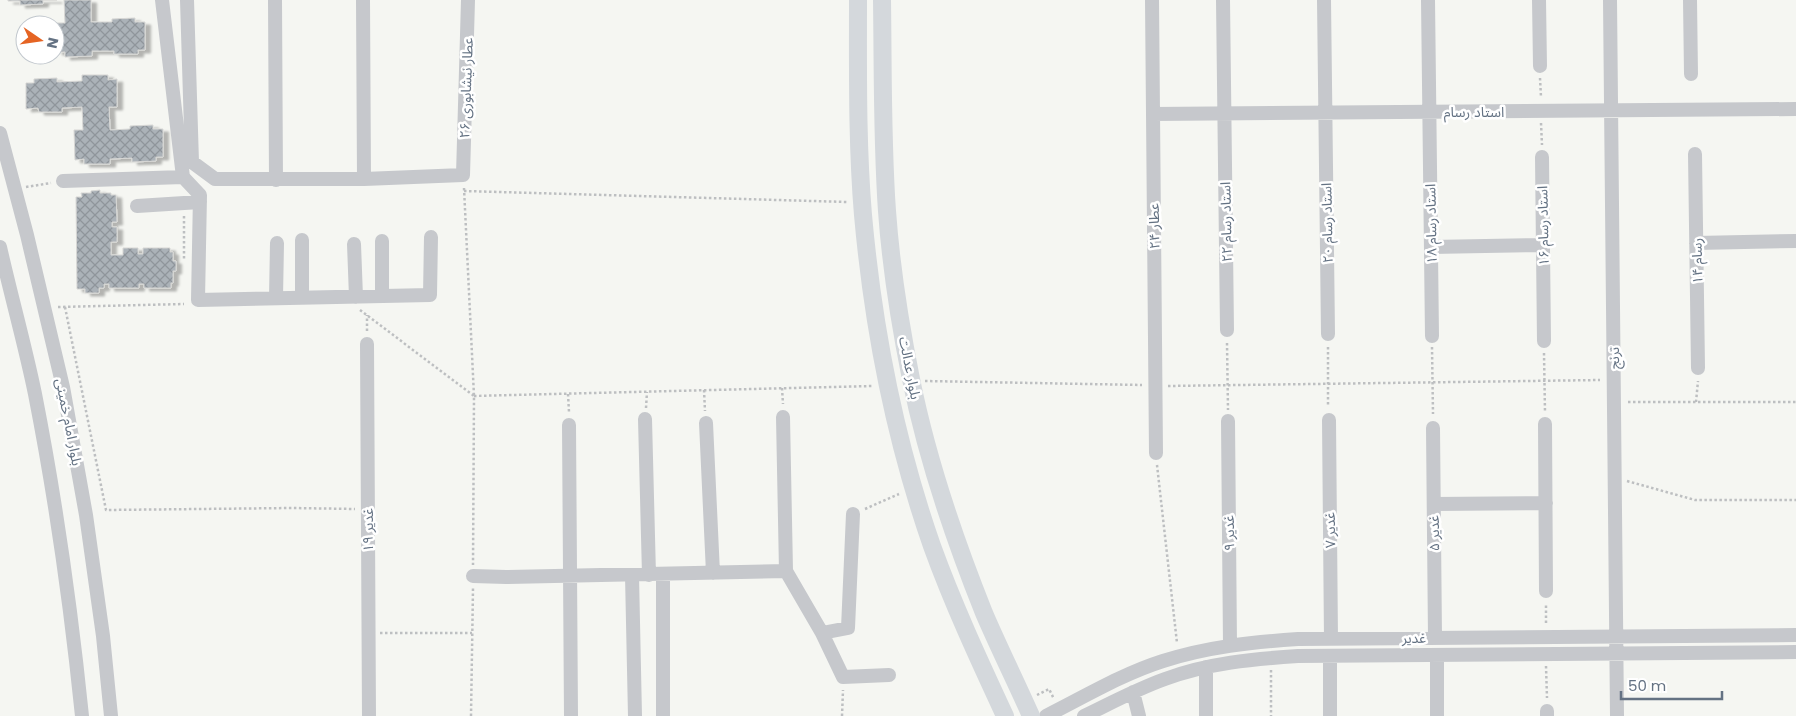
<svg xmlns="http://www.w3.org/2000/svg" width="1796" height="716" font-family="Poppins,'Noto Sans Arabic',sans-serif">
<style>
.building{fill:url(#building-cross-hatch);stroke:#d7d7d5;filter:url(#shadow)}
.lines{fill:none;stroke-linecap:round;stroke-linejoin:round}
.path{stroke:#bdbfc1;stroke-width:2.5;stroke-dasharray:2.5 2.5;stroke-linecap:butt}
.minor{stroke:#c6c8cc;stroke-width:14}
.major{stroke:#d4d8dc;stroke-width:18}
.labels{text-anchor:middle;stroke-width:5;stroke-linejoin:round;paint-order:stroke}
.street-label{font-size:14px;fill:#647283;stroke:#fff}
</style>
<defs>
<pattern id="building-cross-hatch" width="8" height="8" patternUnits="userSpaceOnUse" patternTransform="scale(1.25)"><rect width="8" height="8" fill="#abb2b8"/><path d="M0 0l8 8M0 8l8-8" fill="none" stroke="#8f959b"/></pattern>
<filter id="shadow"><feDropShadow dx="5.5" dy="3" stdDeviation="1" flood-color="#0004"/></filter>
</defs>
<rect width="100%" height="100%" fill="#f5f6f2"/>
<!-- building -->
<path class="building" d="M8,0H57H43V4L20,5V1H8Z
M64,0H91V22H112V19L135,18V22H145V50H138V54H114V51H92V56L65,57V52H57L56,23H65Z
M82,75H108V80L117,79V107H109L110,130L130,129V126L153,125V129H163V157H156V161L132,162V158L110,159V164H84V159L75,160L74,130H83L82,107L62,108V112H39L38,108L26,109V83H34V79L57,78V82L82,81Z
M100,190V193H111V195H116L117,222H112V227H117V242H111V255H123V248H138V254H143V248H170V252H173V261H176V271H173V283H171V288H144V284H139V288H109V284H104V288H99V293H85V289H77L76,197H82L81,193H91V191Z"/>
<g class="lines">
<!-- path -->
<path class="path" d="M1540,78L1541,97
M1541,123L1542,145
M26,187L51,183
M464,188L474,396L473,565
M464,191L848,202
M184,216V260
M58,307L184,304
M65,307L106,510L293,508L355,509
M360,310L474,396
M367,331V315
M1227,343L1228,410
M1328,347V406
M1432,347L1433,414
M1544,353L1545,412
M925,381L1142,385
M1168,386L1600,380
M782,388L783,404
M704,390L705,411
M568,394L569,412
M474,396L873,386
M1628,402H1796
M1696,402L1698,381
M646,408L647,392
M1157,465L1177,643
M1627,481L1695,500H1796
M865,509L899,494
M1546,623V604
M380,633H472
M1546,666L1547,698
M1271,670V716
M1037,695L1049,689L1054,699
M471,716L473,588
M842,716L843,690"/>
<!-- minor -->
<path class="minor" d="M162,0L183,177
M187,0L192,162L215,179H364L463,175L468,0
M275,0L276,180
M363,0L364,179
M1152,0L1156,453
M1223,0L1227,330
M1324,0L1328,334
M1428,0L1432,336
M1539,0L1540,66
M1610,0L1617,716
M1690,0L1691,74
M1153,114L1796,109
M0,133L27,235L63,387L86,515L103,636L111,716
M1695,154L1698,368
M1542,157L1544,341
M183,177L200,195L198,300L430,295L431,237
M63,181L183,177
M137,206L200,202
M382,241V296
M1696,243L1796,241
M354,244L356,297
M0,247C11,296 25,345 35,394C56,501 71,608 82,716
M1431,247L1543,245
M276,298L277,243
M302,298V240
M367,344L369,716
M645,419L649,575
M1329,420L1331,639
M1228,421L1230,645
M706,423L713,573
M1545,424L1546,591
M569,425L571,716
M1433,428L1435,638
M1434,504L1546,503
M786,571L822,633L843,677L889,675
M632,575L635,716
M663,575V716
M473,576L506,577L786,571L783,417
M822,633L848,628L853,514
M1206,667V716
M1133,692L1139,716
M1046,716C1084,697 1122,674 1163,661C1207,647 1252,642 1298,639L1796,635
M1084,716C1111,703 1137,689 1165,679C1208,663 1253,659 1298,656L1796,652
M1330,716V656
M1437,716V655
M1547,716V711"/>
<!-- major -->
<path class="major" d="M858,0C858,71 857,144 863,215C873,327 895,440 932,546C953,604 979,660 1005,716
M882,0C883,70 882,141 887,211C891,267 900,324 911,379C927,459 954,538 984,613C999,648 1016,682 1031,716"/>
</g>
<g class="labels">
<!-- street labels -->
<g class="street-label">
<text transform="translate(466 88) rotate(-88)" y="5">عطار نیشابوری ۲۶</text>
<text x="1474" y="117">استاد رسام</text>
<text transform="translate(1226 222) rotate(-91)" y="5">استاد رسام ۲۲</text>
<text transform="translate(1327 223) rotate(-91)" y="5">استاد رسام ۲۰</text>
<text transform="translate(1431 224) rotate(-91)" y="5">استاد رسام ۱۸</text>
<text transform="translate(1154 226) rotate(-91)" y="5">عطار ۲۴</text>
<text transform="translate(1543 226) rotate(-91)" y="5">استاد رسام ۱۶</text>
<text transform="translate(1697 261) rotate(-91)" y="5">رسام ۱۴</text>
<text transform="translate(1614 358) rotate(-91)" y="5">ترنج</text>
<text transform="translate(910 368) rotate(79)" y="5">بلوار عدالت</text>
<text transform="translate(69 422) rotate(79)" y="5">بلوار امام خمینی</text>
<text transform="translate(368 530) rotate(-90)" y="5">غدیر ۱۹</text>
<text transform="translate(1330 530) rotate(-91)" y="5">غدیر ۷</text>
<text transform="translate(1229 533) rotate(-91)" y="5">غدیر ۹</text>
<text transform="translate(1434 533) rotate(-91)" y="5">غدیر ۵</text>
<text x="1414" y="643">غدیر</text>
</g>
</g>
<!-- north arrow -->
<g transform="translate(40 40) rotate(103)"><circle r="24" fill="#ffffff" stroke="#c1c7cd"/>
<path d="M0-4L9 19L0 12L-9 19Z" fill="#e56423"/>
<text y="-8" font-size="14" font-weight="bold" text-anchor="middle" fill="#647283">N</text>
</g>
<!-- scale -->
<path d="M1621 691v8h101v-8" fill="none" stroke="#647283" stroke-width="2.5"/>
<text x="1628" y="691" font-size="15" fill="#647283" stroke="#ffffff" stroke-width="4" paint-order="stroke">50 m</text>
</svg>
